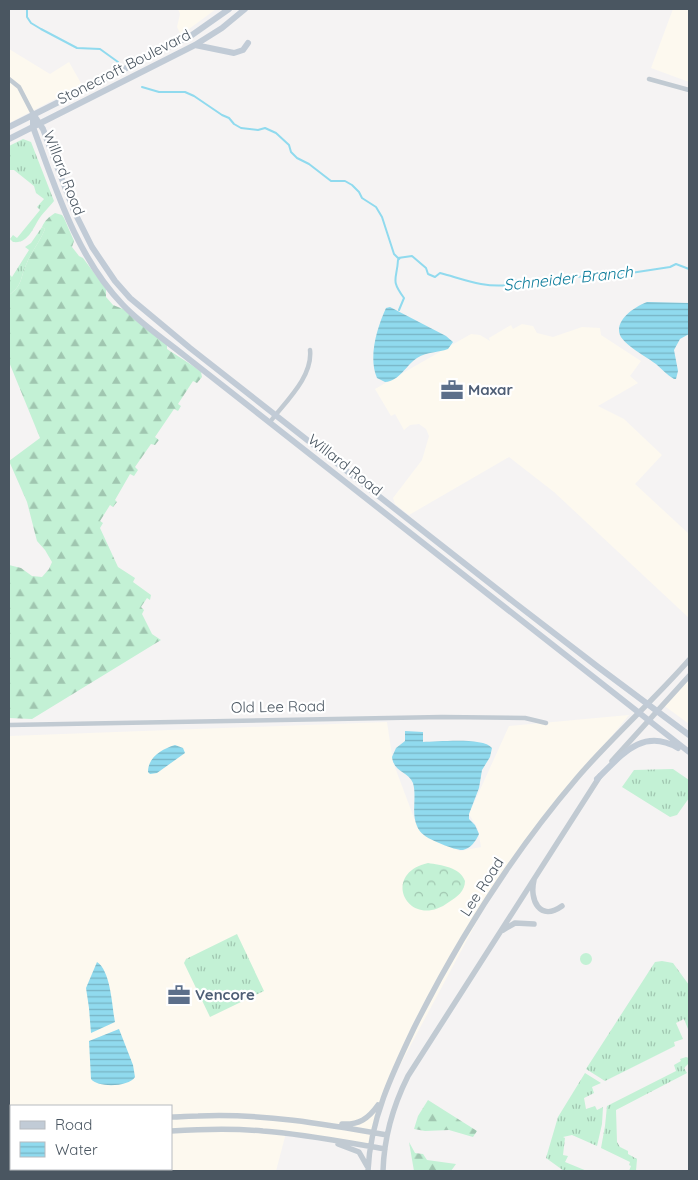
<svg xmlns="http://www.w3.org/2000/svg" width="698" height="1180" font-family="Quicksand,sans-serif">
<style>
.commercial{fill:#fdf9ef;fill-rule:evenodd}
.grass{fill:url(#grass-tufts)}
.forest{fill:url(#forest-firs)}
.park{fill:url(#park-crowns)}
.water{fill:url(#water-rules)}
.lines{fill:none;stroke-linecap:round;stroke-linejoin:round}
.stream{stroke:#90daee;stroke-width:2}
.minor{stroke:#c1cad2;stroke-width:4.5}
.tertiary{stroke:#c1cad2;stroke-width:5.5}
.secondary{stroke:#c1cbd6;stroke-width:6}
.labels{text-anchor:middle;stroke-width:4.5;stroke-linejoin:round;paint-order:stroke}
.street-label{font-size:15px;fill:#4a5661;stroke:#fff}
.service-label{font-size:15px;font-weight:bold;fill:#4e5e75;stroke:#fff;text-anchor:start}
.water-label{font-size:16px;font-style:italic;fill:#0c7c9b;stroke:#fff}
</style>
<defs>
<pattern id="grass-tufts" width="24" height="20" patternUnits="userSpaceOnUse" patternTransform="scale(1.25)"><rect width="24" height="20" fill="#c3f1d5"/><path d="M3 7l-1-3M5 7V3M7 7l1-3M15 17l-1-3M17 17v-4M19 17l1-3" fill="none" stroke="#a0c6b0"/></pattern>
<pattern id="forest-firs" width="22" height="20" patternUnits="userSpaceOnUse" patternTransform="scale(1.25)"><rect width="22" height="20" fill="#c3f1d5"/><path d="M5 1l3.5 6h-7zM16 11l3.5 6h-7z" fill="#a0c6b0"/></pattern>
<pattern id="park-crowns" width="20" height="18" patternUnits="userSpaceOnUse" patternTransform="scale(1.25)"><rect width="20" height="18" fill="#c3f1d5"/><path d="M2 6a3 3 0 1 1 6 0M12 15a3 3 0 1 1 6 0" fill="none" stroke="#a0c6b0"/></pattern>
<pattern id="water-rules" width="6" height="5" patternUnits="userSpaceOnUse" patternTransform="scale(1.25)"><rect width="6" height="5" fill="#90daee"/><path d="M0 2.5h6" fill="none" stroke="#78b4c4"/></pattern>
</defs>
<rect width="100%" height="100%" fill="#f5f3f3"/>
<!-- commercial -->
<path class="commercial" d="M178,9H216L181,35L177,27L180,14Z
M673,9H689V82L651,68Z
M9,49L50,74L69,62L82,85L9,123Z
M522,324L533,326L537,333L553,337L582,327L600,328L601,335L641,361L630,376L638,383L598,406L624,419L662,455L635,484L689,534V618L554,492L509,457L409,515L395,504L393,498L422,460L429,436L426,429L419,424L410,425L404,430L395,414L391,416L375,389L471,334L480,335L490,341L489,338L511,325L513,329Z
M689,676V724L662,704Z
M629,715L563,795L491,895L383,1097L370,1146L286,1133L276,1171H9V736L387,722L393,762L417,826L423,835L460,851L481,847L478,829L469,814L509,726ZM11,1106H171V1169H11Z"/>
<!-- grass -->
<path class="grass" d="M23,139L31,142L54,201C50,206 45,211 41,216C33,227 29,244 13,242L10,239L13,235L17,238L40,210L37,207L44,199L36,193L34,186L14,170H9V146Z
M42,227L45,229C40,242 31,252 26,265C20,278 23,285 9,295V274L12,277L29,250L25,247L31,243Z
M673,769L689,780V798L677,815L670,817L622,787L634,770Z
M237,934L264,991L210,1017L184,963L186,959Z
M580 959a6 6 0 1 1 12 0a6 6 0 1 1-12 0Z
M662,961L673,963L689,985L688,1029L684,1019L676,1023L683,1039L674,1042L675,1046L605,1081L586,1069L655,962Z
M686,1057L689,1058V1063L684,1068L687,1073L616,1110L617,1142L620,1147L628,1151V1154L637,1159L636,1171H629L631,1166L629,1165L630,1162L601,1148L605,1126L607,1106L676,1071L674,1065L681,1061L680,1059Z
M585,1073L601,1083L592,1087L594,1093L584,1098L586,1109L595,1106L597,1110L603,1107L602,1124L597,1146L572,1135L563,1137L565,1138L563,1155L568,1156L565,1162L587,1171H564L546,1158L558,1117Z"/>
<!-- forest -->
<path class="forest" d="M55,213L62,215L64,218L74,241L72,247L79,256L83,258L106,289V297L113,305L123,309L167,345V349C179,357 190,363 201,372L202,377L197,383L193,381L178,404L181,406L178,411L174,409L155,437L159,440L155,445L151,444L135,467L138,470L134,476L130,474L115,500L117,502L113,507L110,505L100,521L103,523L100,528L118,567L135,578L133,582L151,595L150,600L147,598L141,607L144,610L142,614L152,634L161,640L32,719L9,718V565L21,568L32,576L42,577L49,569L52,562L45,550L37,541L27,502L9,461L40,438L9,362V295C23,285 20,278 26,265C31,252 40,242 45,229L42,227C45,220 49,217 55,213Z
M428,1100L477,1131L473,1137L449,1130L425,1131L414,1129L418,1116Z
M409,1142L415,1153L423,1154L427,1160L456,1164L451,1171H414Z"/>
<!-- park -->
<path class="park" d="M428,863C441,865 460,867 465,881C465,891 457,897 449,902C409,932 379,874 428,863Z"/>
<!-- water -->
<path class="water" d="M647,302L689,303V334L680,339L674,350L678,371L676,379H674C667,375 662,369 656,364C647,357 624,345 620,335C614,320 636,306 647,302Z
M390,307L446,336L453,342L448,349C438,353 428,351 417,358C406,365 400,381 385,382L377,378C368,357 377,328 386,308Z
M405,731L423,732V742C438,742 483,737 492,748L490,757L482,770L479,788L469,814V819L475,825L479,834C476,841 471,848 463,850C457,851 429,840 424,835C421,833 418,829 417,826C411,813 417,797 413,783C408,771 394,773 392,757L396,748L405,741Z
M175,745L183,748L185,753L157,773L150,774L148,772C148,757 162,749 175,745Z
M97,962C111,971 112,1007 115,1022L91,1033L89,1008L86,988Z
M119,1029L133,1065L135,1077C129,1087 98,1088 91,1079L89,1041Z"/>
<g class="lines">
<!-- stream -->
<path class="stream" d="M27,9V17L31,23L41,29L77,48L100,49L118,62
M142,87L159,92H185L194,96L222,115L229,118L234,124L241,128L258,130L265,128L276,133L289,145L291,152L297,158L309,164L331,181H345L352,185L359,192L362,198L376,207L382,217L394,254L398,258L412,256L426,268L428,274L435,277L440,273C463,279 484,288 508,285L512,281L516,280L527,283L536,280L566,277L611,276L670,267L676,264L689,269
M399,310L404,298C390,279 397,280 398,260L400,258"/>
<!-- minor -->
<path class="minor" d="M9,79L19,87L33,114
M649,79L689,90
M270,422C285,402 313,377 310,350
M9,725L442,717L525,718L546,723"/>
<!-- tertiary -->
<path class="tertiary" d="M612,761L689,676
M534,880C529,900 540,922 562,906
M503,930L515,923L534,924
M171,1117C180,1117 189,1116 198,1116C261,1113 325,1124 387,1135
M342,1124C359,1125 368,1119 378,1105
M171,1131C202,1129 232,1128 263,1131C304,1134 344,1142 385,1149
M9,1138H11
M338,1144L359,1152L367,1166
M9,1152L11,1151
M368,1171C370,1120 392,1074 414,1028C458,940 513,853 577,778C612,737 653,701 689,660
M383,1171C384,1137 393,1106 408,1076L600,776"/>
<!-- secondary -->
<path class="secondary" d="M195,45L234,53L243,50L248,43
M33,114V127C56,189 76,256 123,305C141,324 164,339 185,356L689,752
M33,114L43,129L74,211L92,247L115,281L130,298L190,348L515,603L598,667L689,735
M9,127L192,35L229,9
M9,139L195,45L222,28L245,9
M597,779C621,756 642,727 678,748"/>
</g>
<!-- icons -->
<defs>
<symbol id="office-bare" viewBox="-9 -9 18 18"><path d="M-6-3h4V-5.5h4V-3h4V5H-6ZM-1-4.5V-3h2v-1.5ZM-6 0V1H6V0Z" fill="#5c6f8a" stroke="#fff" stroke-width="2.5" paint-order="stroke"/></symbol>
</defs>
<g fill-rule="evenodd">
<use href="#office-bare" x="436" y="374" width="32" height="32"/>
<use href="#office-bare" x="163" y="979" width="32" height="32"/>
</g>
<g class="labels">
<!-- street labels -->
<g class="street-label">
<text transform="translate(124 67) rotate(-27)" y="5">Stonecroft Boulevard</text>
<text transform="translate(64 173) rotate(69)" y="5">Willard Road</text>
<text transform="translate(345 465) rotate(38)" y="5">Willard Road</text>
<text transform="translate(278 707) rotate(-1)" y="5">Old Lee Road</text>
<text transform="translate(482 887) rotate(-57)" y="5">Lee Road</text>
</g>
<!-- service labels -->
<g class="service-label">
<text x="468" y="395">Maxar</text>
<text x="195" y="1000">Vencore</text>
</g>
<!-- water labels -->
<g class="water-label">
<text transform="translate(568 278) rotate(-6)" y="6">Schneider Branch</text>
</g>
</g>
<!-- border -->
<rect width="698" height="1180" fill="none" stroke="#4a5661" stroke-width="20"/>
<!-- legend -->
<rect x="10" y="1105" width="162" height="65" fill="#ffffff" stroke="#b7bbc0"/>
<rect x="20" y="1121" width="25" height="8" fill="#c1cbd6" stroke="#b7bbc0"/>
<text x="55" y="1130" font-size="15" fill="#4a5661">Road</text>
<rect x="20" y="1142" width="25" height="15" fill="url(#water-rules)" stroke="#b7bbc0"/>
<text x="55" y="1155" font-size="15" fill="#4a5661">Water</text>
</svg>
